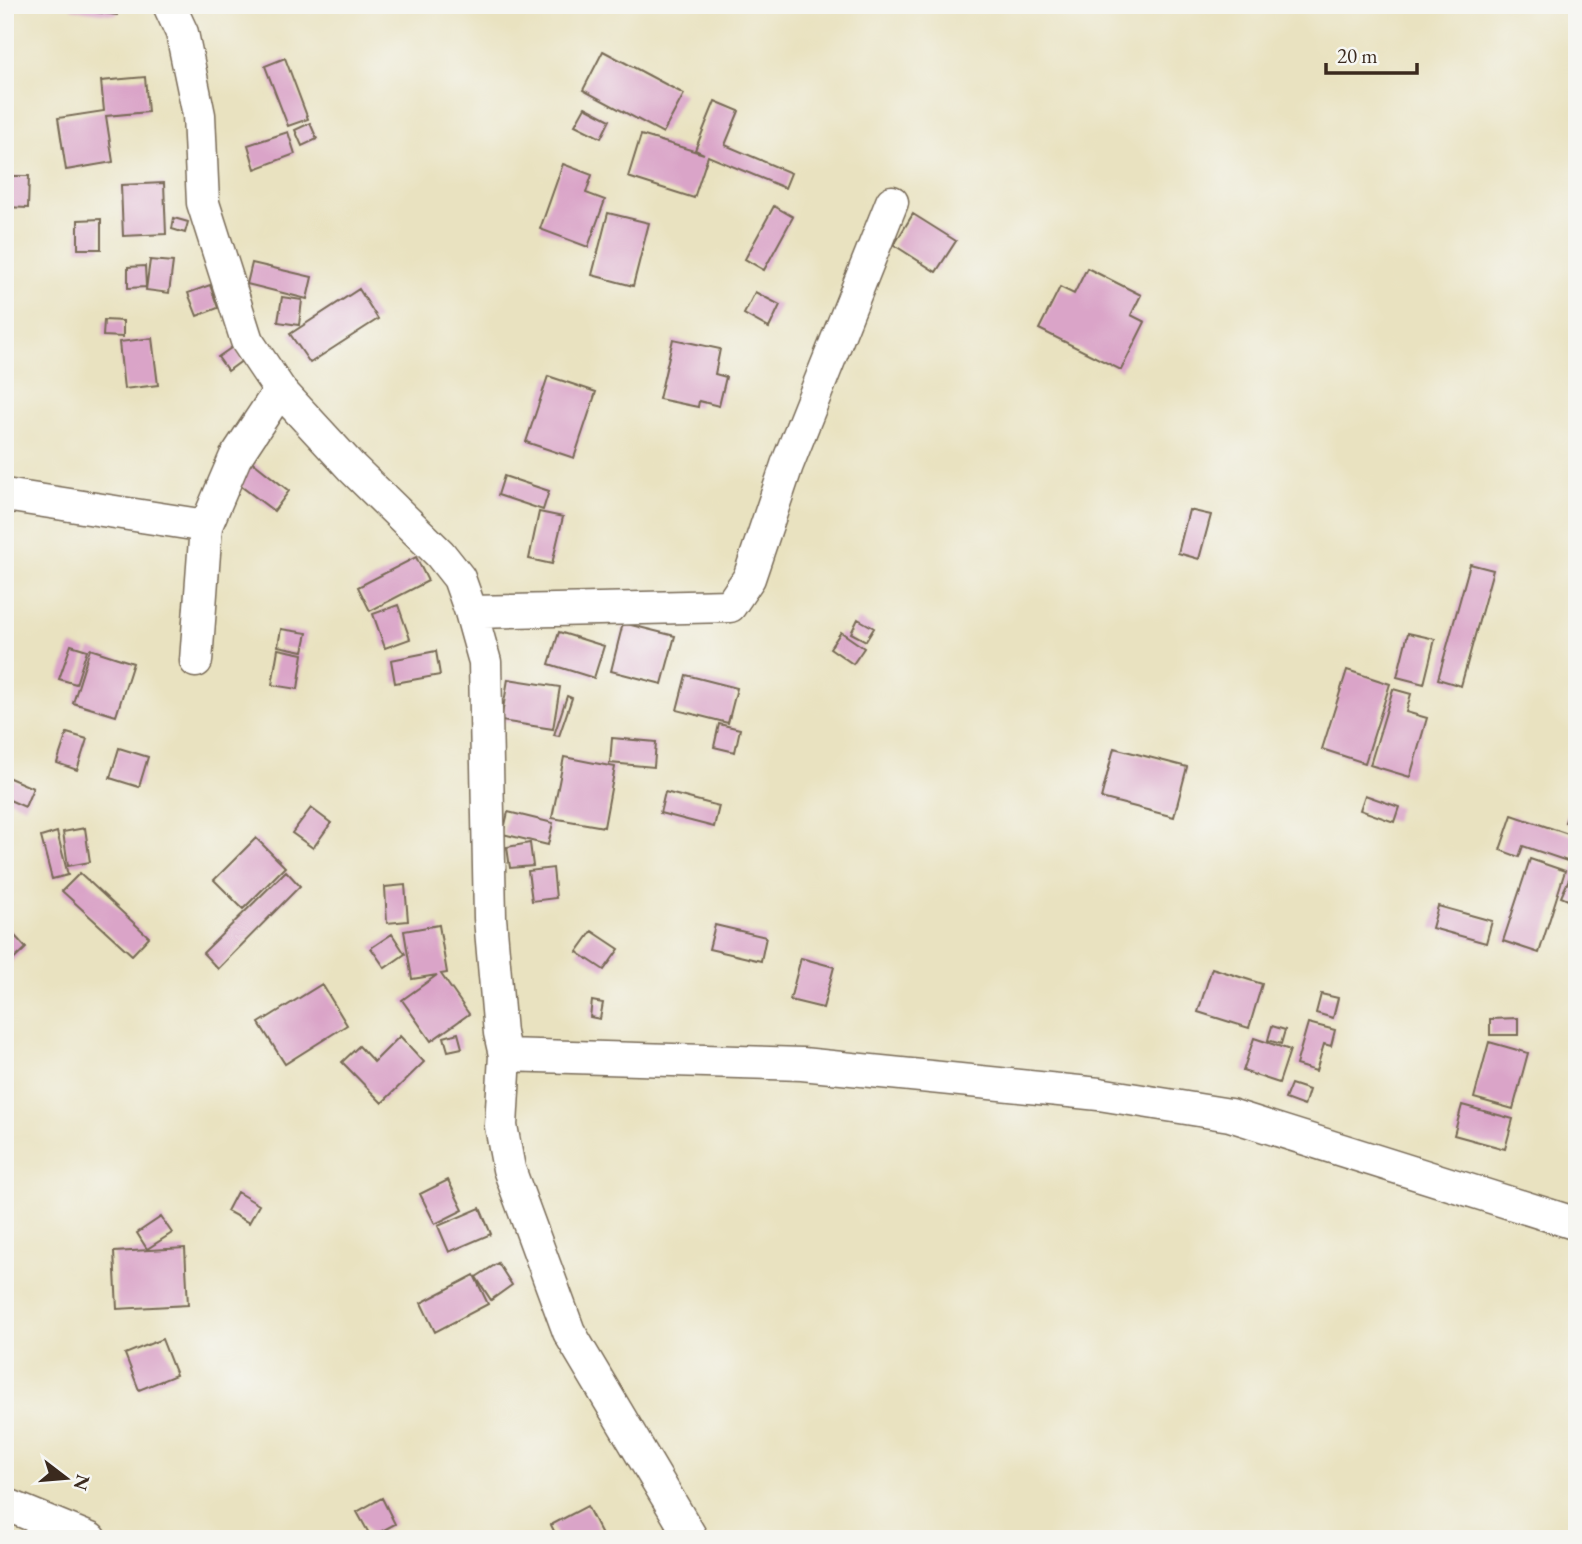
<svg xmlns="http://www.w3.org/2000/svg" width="1582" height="1544" font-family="'EB Garamond',serif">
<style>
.building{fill:#daa4c8}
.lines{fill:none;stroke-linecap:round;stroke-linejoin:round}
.minor-casing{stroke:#786a57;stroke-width:35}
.minor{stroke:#fff;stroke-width:32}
</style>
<rect width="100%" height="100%" fill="#f6f6f2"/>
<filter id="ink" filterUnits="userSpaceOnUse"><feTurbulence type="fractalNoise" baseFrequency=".0143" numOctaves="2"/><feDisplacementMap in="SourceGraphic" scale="14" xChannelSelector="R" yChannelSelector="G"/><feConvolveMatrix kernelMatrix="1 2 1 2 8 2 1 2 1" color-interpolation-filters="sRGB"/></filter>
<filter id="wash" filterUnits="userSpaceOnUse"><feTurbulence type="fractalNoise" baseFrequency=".00686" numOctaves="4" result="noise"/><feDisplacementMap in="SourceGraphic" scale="28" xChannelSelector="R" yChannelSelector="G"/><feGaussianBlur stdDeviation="1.57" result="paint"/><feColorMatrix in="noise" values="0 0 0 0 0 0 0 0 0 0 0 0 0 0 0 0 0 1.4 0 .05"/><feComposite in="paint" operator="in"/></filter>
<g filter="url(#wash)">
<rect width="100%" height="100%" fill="#e9e2c0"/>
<g id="blocks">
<!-- building -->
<path class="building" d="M72,5H119L117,15L71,9Z
M603,51L684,94L663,133L583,90Z
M285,58L308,119L288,126L265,66Z
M145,77L148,112L106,116L113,162L66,170L58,118L104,111L101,81Z
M715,101L739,111L725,145L791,173L785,188L708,156L694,198L628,177L641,135L704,154L695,150Z
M585,107L610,120L601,138L575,125Z
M310,123L317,139L302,146L295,130Z
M288,132L295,154L255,169L248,145Z
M563,164L592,175L586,193L605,200L588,247L540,229Z
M5,176H29L28,208L5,207Z
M164,183L166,234L123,236L121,185Z
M774,206L793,217L764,270L745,259Z
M608,213L649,223L633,286L592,275Z
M913,214L956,241L936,272L894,245Z
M174,218L188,222L185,233L172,229Z
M101,219V249H78V220Z
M150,260L173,262L169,293L146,290Z
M252,263L312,277L307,299L247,284Z
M145,266L146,287L128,288V267Z
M1087,268L1141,295L1131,315L1145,322L1121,370L1039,329L1060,287L1074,294Z
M210,285L218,308L197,316L188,293Z
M359,289L378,319L310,363L290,334Z
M755,292L780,305L769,328L744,314Z
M282,297L302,300L299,325L278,322Z
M104,320L123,321V337L103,336Z
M152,338L158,385L124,389L119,342Z
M673,339L720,349L715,374L726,377L719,406L699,401L698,407L659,399Z
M234,346L243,360L228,371L218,357Z
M548,376L596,392L574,458L526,442Z
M250,460L289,491L274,511L234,481Z
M504,476L549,491L543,510L498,495Z
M1189,510L1211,515L1199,559L1178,553Z
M539,512L563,517L552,564L529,559Z
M416,557L428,581L370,611L358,587Z
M1470,564L1493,570L1461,686L1438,679Z
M398,605L410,639L385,648L373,614Z
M858,619L874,628L866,641L851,633Z
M623,623L675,636L662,684L611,671Z
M281,629L307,633L303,651L278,646Z
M559,632L604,646L594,678L549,664Z
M841,632L864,648L853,664L830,648Z
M1408,633L1435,639L1424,684L1397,677Z
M71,645L87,650L76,684L59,679Z
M90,649L133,663L116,716L73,703Z
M278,649L303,654L298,689L272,685Z
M436,651L440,675L395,683L391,660Z
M1347,670L1390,684L1365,763L1322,749Z
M686,675L737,688L728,723L677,710Z
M508,679L560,687L553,729L501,721Z
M1393,689L1411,694L1406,712L1427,718L1410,777L1370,765Z
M567,696L572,698L559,736L554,735Z
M719,724L740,729L735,752L714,747Z
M67,733L87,739L77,770L57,763Z
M612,738L656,742L654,767L610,763Z
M119,748L148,757L139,787L110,778Z
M1114,748L1187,767L1174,817L1101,798Z
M564,757L615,767L604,827L552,818Z
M5,776L33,788L25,807L5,798Z
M1577,788V826L1565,822Z
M665,792L719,806L714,827L660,813Z
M1365,795L1399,807L1394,822L1360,810Z
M311,808L331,823L313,848L292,833Z
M508,812L553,823L548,845L503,834Z
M1512,815L1577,837L1570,862L1523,846L1519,857L1500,850Z
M85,828L90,862L68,866L63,832Z
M57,832L68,875L52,879L41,837Z
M256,838L285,867L243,909L214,880Z
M530,843L533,866L510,868L507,847Z
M1530,859L1565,871L1539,953L1503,941Z
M1577,861V904L1561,897Z
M553,868L556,898L532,901L528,871Z
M286,871L300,886L218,969L203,953Z
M80,873L149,937L132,955L62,891Z
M405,885L408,921L387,923L385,887Z
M1438,906L1492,921L1486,943L1432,928Z
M5,925L26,948L5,968Z
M439,925L447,973L441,974L469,1014L431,1041L402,1000L437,975L412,979L404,931Z
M715,925L766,937L761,961L709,949Z
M592,931L619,949L604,970L577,952Z
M392,934L405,954L385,968L371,948Z
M801,958L834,967L823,1008L790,1000Z
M1212,968L1262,984L1249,1028L1198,1012Z
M322,984L347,1025L285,1064L259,1023Z
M1321,994L1338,998L1333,1018L1316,1013Z
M592,1001L603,1003L600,1019L590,1017Z
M1518,1018V1035H1490V1019Z
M1308,1023L1335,1030L1331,1046L1324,1044L1316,1071L1296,1065Z
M1272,1026L1285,1030L1281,1044L1268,1040Z
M458,1033L462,1048L448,1051L444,1037Z
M400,1036L424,1062L382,1103L342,1062L359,1046L374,1062Z
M1254,1038L1290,1050L1279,1083L1243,1071Z
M1489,1042L1528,1053L1513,1109L1474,1098Z
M1291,1084L1309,1090L1304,1106L1285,1099Z
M1462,1105L1513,1119L1505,1149L1454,1135Z
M448,1180L463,1210L435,1224L420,1194Z
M237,1192L259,1205L249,1223L227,1211Z
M480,1208L491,1234L449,1252L438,1226Z
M161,1217L172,1233L147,1249L137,1233Z
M185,1248L188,1305L117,1309L114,1252Z
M498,1263L512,1285L491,1300L476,1277Z
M474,1275L488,1304L435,1332L421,1303Z
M162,1339L176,1375L139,1390L125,1354Z
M382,1498L395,1524L371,1537L357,1512Z
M587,1506L604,1539H558L551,1525Z"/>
</g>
</g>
<g filter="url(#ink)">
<use href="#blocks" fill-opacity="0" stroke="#786a57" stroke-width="2"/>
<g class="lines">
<defs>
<path id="minor" d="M169,5L182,33L199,115L203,203L247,341L280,390L351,467L440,554L459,578L471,612L485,662L490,918L500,1033L505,1055L802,1064L1099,1094L1230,1115L1577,1224
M5,495L206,526
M471,612L730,606L749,578L787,465L892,202
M196,661L206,526L235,458L280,390
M505,1055L501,1126L509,1169L569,1332L692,1539
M5,1504L90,1539"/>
</defs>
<!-- minor casing -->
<use href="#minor" class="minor-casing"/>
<!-- minor -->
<use href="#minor" class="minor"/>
</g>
</g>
<!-- margin -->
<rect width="1582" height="1544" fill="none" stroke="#f6f6f2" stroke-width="28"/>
<!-- north arrow -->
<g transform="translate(66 1478) rotate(106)" stroke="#f6f6f2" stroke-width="5" paint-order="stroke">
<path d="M0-5L12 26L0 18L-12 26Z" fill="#3b2a1e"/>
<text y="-10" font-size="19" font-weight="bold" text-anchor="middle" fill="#3b2a1e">N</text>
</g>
<!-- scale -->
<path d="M1326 63v10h91v-10" fill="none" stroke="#3b2a1e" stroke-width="3.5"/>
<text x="1337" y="63" font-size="21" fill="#3b2a1e" stroke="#f6f6f2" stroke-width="5" paint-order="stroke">20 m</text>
</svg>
